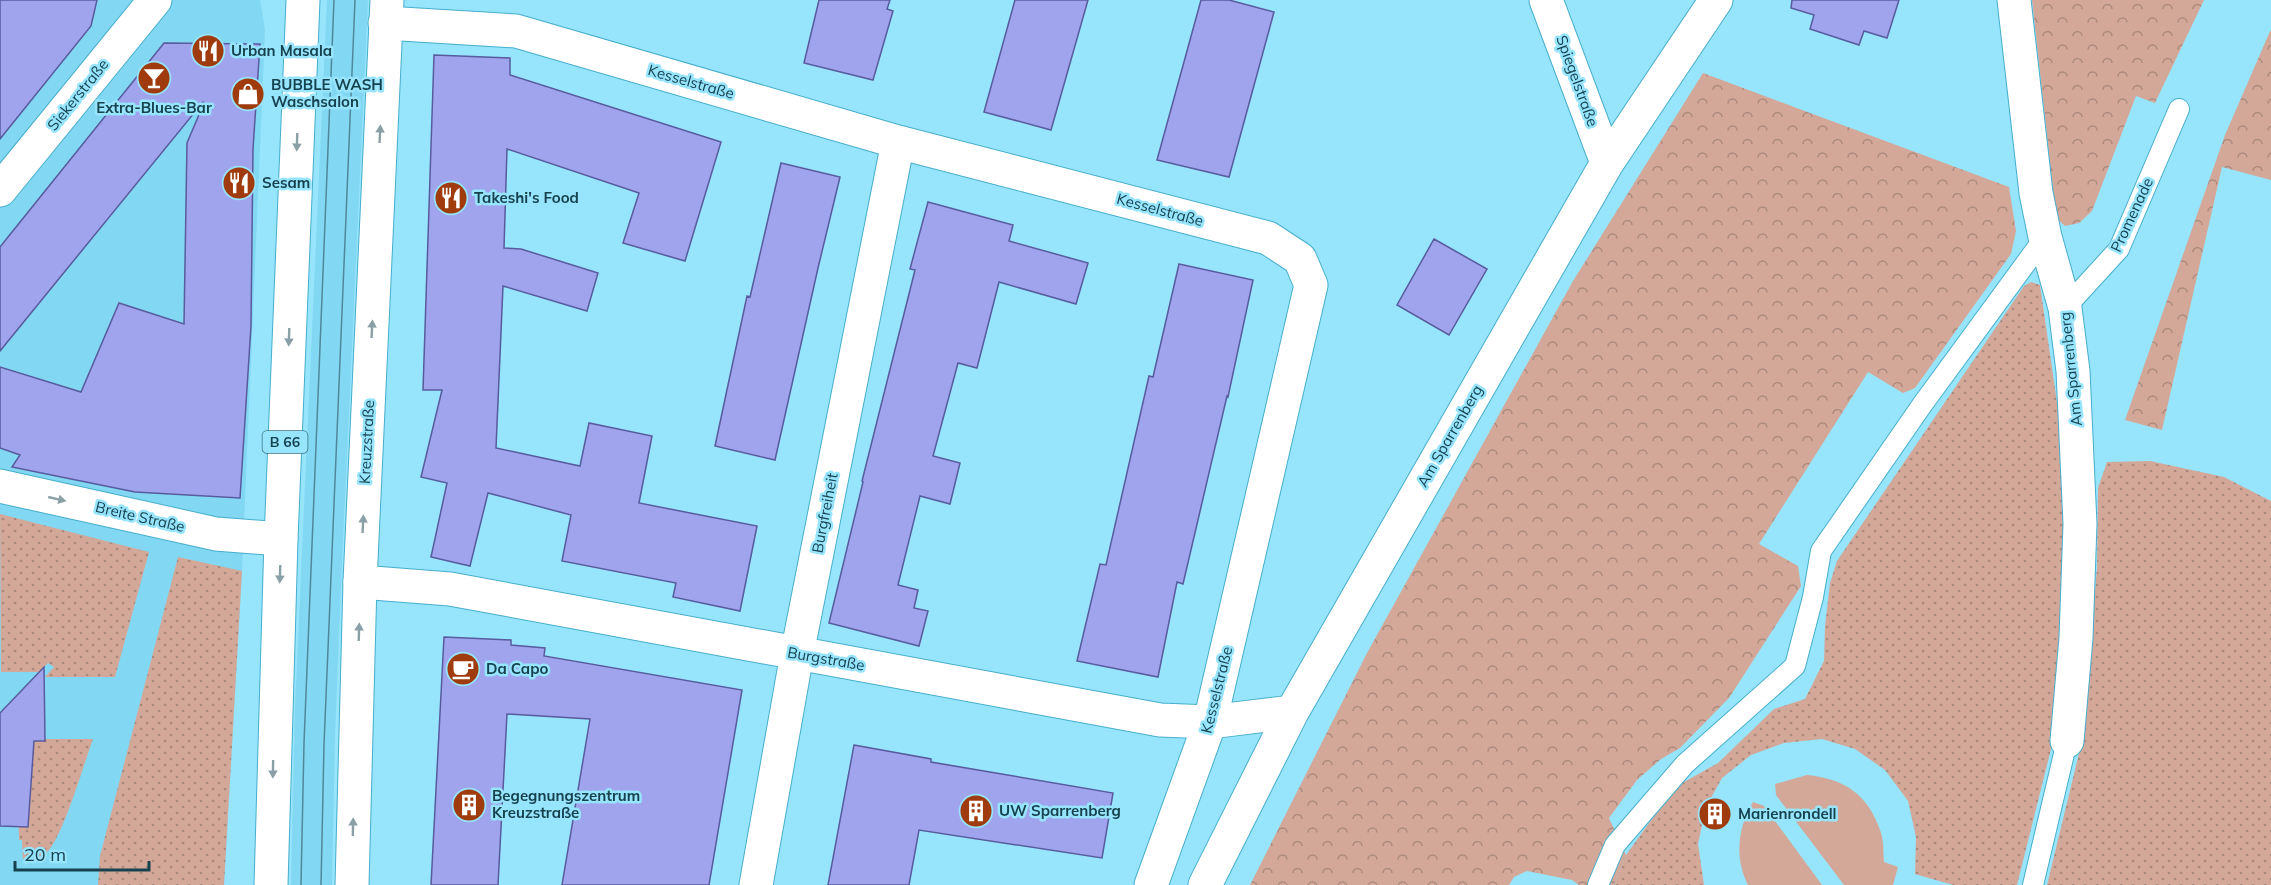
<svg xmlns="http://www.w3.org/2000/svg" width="2271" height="885" font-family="Mulish,sans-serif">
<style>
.built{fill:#82d7f2}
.grass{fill:#d4a898}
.forest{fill:url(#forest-crowns)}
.park{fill:url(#park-dots)}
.building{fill:#9fa4ed;stroke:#585b9d;stroke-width:1.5}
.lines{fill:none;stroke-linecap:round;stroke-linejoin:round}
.service-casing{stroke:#46aecc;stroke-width:22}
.minor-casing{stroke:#46aecc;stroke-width:35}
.primary-casing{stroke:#46aecc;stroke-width:35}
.service{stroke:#fff;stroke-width:20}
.minor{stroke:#fff;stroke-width:33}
.primary{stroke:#fff;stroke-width:33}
.tram{stroke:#4e889a;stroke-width:1.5}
.oneway{fill:#8aa0a6}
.labels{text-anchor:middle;stroke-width:5;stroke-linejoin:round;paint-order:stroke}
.shield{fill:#97e4fd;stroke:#3d7382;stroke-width:1.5}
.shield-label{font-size:14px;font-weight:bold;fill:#16424e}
.poi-label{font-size:15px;font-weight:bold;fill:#16424e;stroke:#97e4fd;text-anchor:start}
.street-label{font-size:15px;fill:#16424e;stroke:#97e4fd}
</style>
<defs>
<pattern id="forest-crowns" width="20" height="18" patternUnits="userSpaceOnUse" patternTransform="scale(1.5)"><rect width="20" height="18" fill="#d4a898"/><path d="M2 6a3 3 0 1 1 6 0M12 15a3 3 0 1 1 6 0" fill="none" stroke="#ab8a7e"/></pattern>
<pattern id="park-dots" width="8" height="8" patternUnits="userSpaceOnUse" patternTransform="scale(1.5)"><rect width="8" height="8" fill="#d4a898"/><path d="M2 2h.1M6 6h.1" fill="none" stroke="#ab8a7e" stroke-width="1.8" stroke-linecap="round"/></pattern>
</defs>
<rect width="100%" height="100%" fill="#97e4fd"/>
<!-- built -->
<path class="built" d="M0,0H260L265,30L242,571L224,885H0Z
M327,0H368L341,583L335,738L332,885H291L295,707Z"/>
<!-- grass -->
<path class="grass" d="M1807,775C1844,779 1867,793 1880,830C1884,839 1883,852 1884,862L1898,867L1893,885H1844L1776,795L1775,784Z
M1753,802L1764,806L1822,885H1748C1734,858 1738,827 1753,802Z"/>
<!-- forest -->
<path class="forest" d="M2032,0H2204L2155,103L2136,96L2092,211L2079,223L2065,226L2056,218Z
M2271,29V180L2222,167L2162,430L2125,420L2225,135Z
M1703,73L2009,187L2016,231L2011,254L1915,388L1903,393L1868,372L1759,544L1798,566L1801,586L1729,698L1680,748L1661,759L1637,780L1609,818L1626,855L1614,885H1579L1572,880L1527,871L1514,877L1509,885H1250L1367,653L1573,281Z"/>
<!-- park -->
<path class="park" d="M2031,282L2040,285L2066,465L2058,721L2017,885H1953L1915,874L1916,837L1908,801L1885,770L1855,749L1822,739L1784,743L1751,755L1722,778L1706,807L1698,844L1704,885H1614L1626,855L1675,787L1718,763L1774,709L1805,699L1824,661L1825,626L1830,583L1837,561L2024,286Z
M2150,461L2224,477L2271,501V885H2047L2081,745L2097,568L2098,488L2107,462Z
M0,514L149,552L115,677H45L54,667L48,663L39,672H1Z
M178,557L242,571L224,885H98L100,856Z
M45,739H93C83,766 65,830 49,850C42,858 33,859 23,860L22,840H19L18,794L31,793L18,741Z"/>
<!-- building -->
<path class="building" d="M0,0H97L91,26L0,139Z
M819,0H890L887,9L893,11L873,80L804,63Z
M1015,0H1088L1051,130L984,112Z
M1201,0H1229L1274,12L1229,177L1157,160Z
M1792,0H1899L1887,38L1864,31L1859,45L1810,29L1814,15L1791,8Z
M164,43L260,44L253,149L251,326L240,498L135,492L12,467L20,455L0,448V367L81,392L119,303L184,324L187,143L204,103L203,102L0,351V247Z
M434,55L510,58V75L721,142L685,261L623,243L639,193L507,149L504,248L521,249L598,273L587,311L503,286L496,448L580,466L589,423L652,436L639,503L757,526L740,611L673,597L676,583L562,561L571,515L488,493L470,566L431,557L447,483L421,477L442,390H423Z
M781,163L840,177L818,268L775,460L715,446L747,296L750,297Z
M928,202L1013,225L1009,241L1088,263L1076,304L999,282L977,368L958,363L933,456L960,463L950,504L920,496L898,585L918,590L914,608L928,611L919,646L829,623L863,482L862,481L915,270L910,269Z
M1434,239L1487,269L1449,335L1397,305Z
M1179,264L1253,280L1228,397L1227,396L1183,584L1177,582L1158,677L1077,661L1100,564L1106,565L1149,376L1153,377Z
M444,637L511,640V645L545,648L544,656L742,690L709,885H562L590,719L507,714L498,885H431Z
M44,667L45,741H34L28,827L0,826V713Z
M854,745L931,759V762L1113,793L1102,858L919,830L909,885H828Z"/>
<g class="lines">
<defs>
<path id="service" d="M2065,308L2119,249L2179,109
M1598,885L1615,845L1685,764L1795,666L1813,597L1821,551L1922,405L2045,237
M2033,885L2067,741"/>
<path id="minor" d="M1546,0L1607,163
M2014,0L2036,193L2045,237L2065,308L2073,371L2080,524L2076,638L2067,741
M385,23L516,31L898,142L1268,238L1300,259L1311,285L1210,722L1151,885
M0,190L155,0
M0,486L216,534L281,539
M360,582L450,589L1160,720L1210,722L1292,712
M756,885L797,654L898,142
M1205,885L1292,712L1607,163L1716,0"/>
<path id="primary" d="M271,885L281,539L303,0
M352,885L360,582L387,0"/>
</defs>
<!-- service casing -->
<use href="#service" class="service-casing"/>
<!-- minor casing -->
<use href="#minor" class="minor-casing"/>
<!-- primary casing -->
<use href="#primary" class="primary-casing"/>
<!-- service -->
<use href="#service" class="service"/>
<!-- minor -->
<use href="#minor" class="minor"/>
<!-- primary -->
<use href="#primary" class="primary"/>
<!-- tram -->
<path class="tram" d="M301,885L304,743L334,0
M321,885L324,745L355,0"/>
</g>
<!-- one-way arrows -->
<defs><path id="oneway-solid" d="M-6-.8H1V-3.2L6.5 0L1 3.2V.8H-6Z" transform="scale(1.5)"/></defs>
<g class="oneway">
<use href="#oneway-solid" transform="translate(380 134) rotate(-87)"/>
<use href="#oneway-solid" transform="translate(297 142) rotate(92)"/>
<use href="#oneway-solid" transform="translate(372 329) rotate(-87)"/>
<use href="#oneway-solid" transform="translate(289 337) rotate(92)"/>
<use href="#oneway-solid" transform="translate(57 499) rotate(13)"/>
<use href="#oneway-solid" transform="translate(363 524) rotate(-87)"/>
<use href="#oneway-solid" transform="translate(280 574) rotate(92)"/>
<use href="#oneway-solid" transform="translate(359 632) rotate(-88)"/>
<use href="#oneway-solid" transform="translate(273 769) rotate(91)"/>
<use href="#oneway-solid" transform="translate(353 827) rotate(-89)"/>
</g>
<!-- icons -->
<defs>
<symbol id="restaurant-disc" viewBox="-11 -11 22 22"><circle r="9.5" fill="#9f3b0c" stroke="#97e4fd"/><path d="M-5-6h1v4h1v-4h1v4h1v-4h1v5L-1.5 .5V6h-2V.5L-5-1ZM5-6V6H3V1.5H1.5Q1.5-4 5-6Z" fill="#fff"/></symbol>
<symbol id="bar-disc" viewBox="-11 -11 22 22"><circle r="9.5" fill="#9f3b0c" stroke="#97e4fd"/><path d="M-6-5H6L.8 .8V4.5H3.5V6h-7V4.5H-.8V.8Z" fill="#fff"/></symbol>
<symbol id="shop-disc" viewBox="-11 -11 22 22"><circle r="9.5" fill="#9f3b0c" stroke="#97e4fd"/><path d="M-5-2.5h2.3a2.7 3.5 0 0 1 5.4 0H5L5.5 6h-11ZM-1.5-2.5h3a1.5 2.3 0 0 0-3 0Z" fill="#fff"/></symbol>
<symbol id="cafe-disc" viewBox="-11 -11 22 22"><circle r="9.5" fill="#9f3b0c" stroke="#97e4fd"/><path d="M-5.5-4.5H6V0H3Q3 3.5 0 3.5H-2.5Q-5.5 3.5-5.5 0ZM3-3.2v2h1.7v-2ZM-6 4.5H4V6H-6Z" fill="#fff"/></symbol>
<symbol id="building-disc" viewBox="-11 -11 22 22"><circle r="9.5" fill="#9f3b0c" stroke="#97e4fd"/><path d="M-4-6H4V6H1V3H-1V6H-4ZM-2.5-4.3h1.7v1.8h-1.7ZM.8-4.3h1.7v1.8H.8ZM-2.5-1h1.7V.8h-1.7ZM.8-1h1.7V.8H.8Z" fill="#fff"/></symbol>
</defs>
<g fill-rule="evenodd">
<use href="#restaurant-disc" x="189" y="32" width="38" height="38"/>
<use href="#bar-disc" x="135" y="59" width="38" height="38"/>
<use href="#shop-disc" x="229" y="75" width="38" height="38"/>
<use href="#restaurant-disc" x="220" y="164" width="38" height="38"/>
<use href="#restaurant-disc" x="432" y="179" width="38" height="38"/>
<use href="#cafe-disc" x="444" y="650" width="38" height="38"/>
<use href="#building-disc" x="450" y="786" width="38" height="38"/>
<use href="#building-disc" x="957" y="792" width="38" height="38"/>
<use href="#building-disc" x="1696" y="795" width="38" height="38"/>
</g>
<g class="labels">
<!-- shield labels -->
<rect class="shield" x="262.5" y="431" width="45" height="22" rx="4.5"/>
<g class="shield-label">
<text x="285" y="447">B 66</text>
</g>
<!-- poi labels -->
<g class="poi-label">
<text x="231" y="56">Urban Masala</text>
<text x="271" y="90">BUBBLE WASH<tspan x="271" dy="17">Waschsalon</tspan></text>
<text x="154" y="113" text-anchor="middle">Extra-Blues-Bar</text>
<text x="262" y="188">Sesam</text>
<text x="474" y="203">Takeshi's Food</text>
<text x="486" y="674">Da Capo</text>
<text x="492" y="801">Begegnungszentrum<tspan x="492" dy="17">Kreuzstraße</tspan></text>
<text x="999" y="816">UW Sparrenberg</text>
<text x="1738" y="819">Marienrondell</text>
</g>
<!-- street labels -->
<g class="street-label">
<text transform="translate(1577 81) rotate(70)" y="5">Spiegelstraße</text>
<text transform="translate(691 82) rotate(16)" y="5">Kesselstraße</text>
<text transform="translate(78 95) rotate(-51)" y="5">Siekerstraße</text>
<text transform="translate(1160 210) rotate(15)" y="5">Kesselstraße</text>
<text transform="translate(2132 215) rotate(-65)" y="5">Promenade</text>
<text transform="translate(2071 369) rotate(-96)" y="5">Am Sparrenberg</text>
<text transform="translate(1450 436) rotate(-60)" y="5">Am Sparrenberg</text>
<text transform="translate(367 442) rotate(-87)" y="5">Kreuzstraße</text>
<text transform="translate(825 513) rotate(-79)" y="5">Burgfreiheit</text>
<text transform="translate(140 517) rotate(13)" y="5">Breite Straße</text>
<text transform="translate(826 659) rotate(10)" y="5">Burgstraße</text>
<text transform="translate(1217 690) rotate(-76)" y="5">Kesselstraße</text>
</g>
</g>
<!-- scale -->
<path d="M15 861v9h134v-9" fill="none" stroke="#16424e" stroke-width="3"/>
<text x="24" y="861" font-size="18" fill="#16424e" stroke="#97e4fd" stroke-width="4.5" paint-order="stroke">20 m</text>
</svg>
